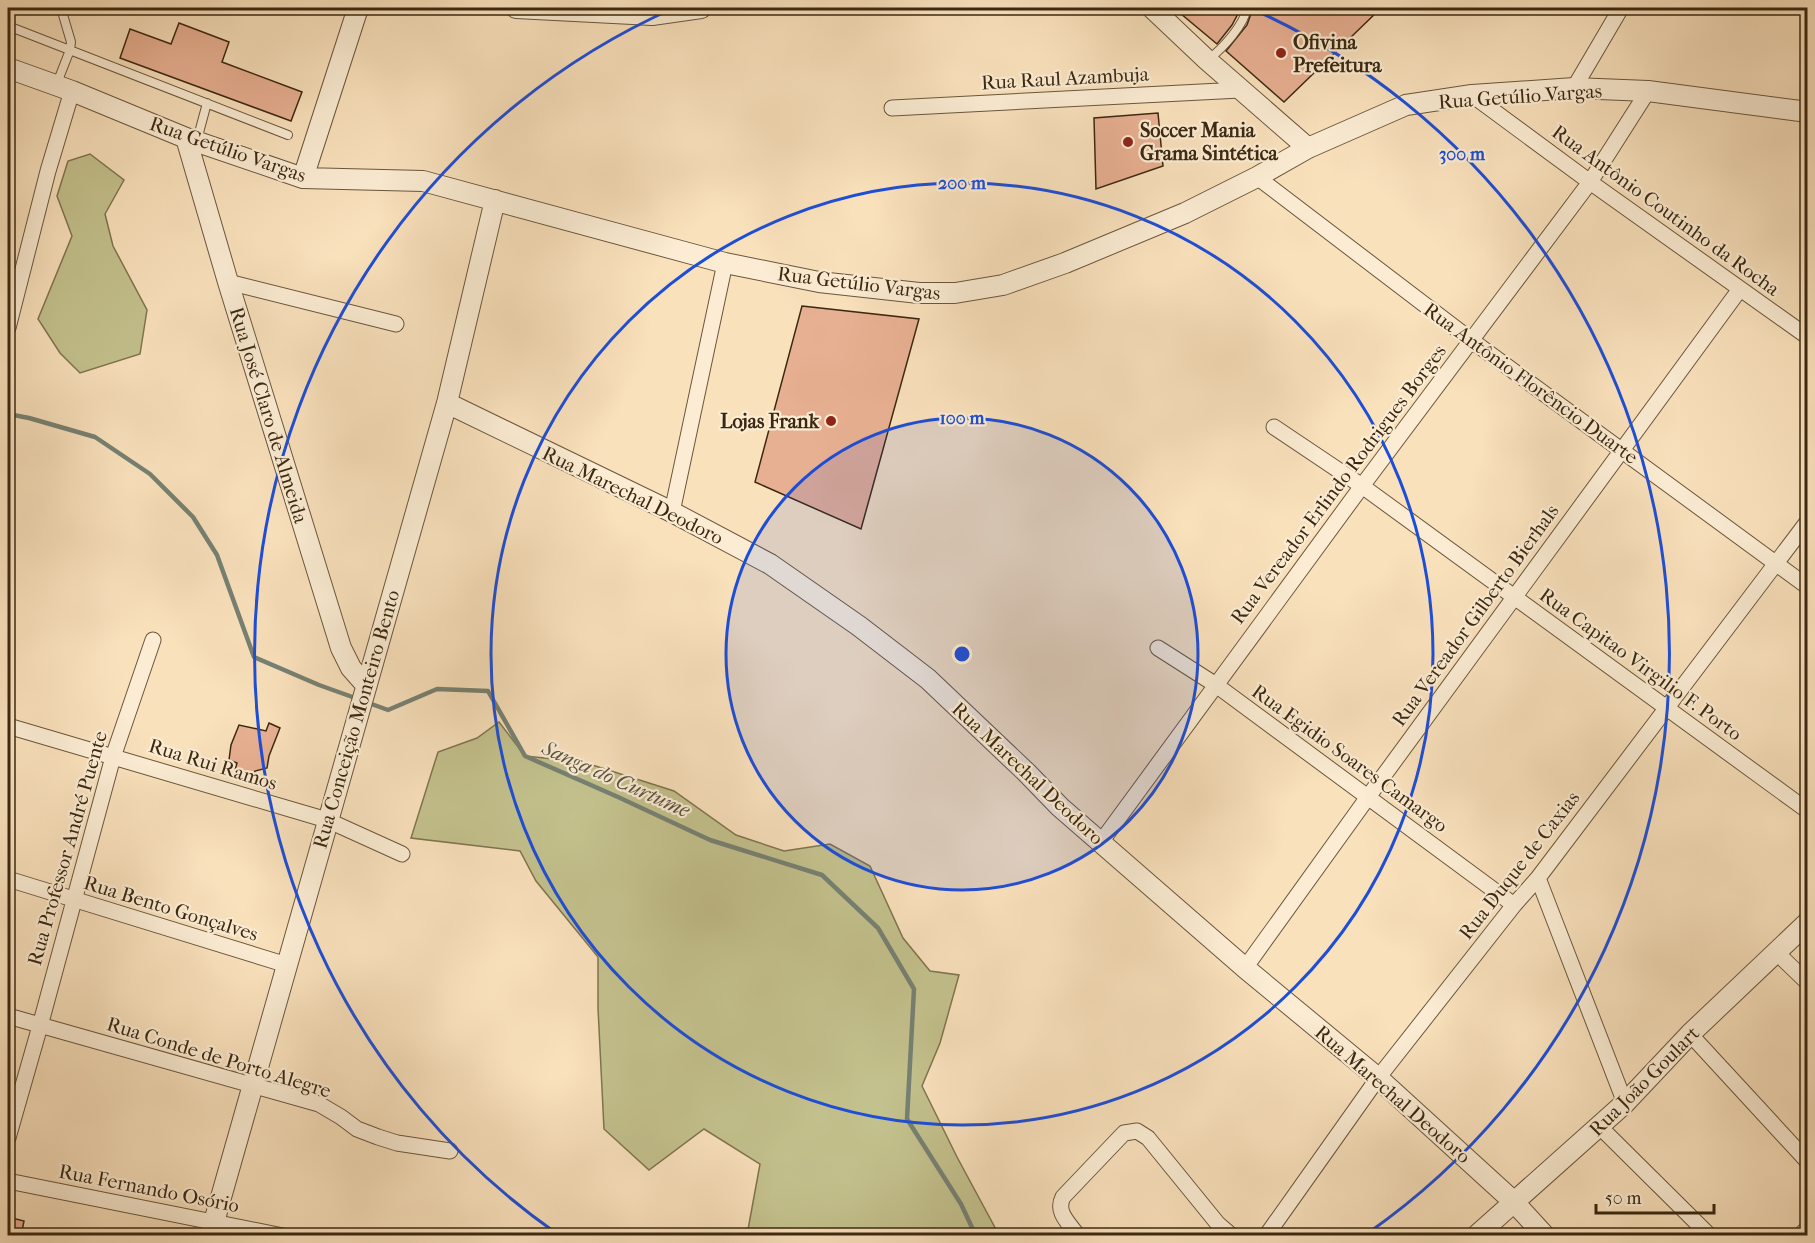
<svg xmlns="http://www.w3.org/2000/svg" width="1815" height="1243" font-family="'IM FELL French Canon',serif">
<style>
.green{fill:#c3c18d;stroke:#7f744f;stroke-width:1.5}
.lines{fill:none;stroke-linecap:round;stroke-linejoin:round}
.stream{stroke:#768173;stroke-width:4.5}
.building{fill:#e8b092;stroke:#3b2811;stroke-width:1.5}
.service-casing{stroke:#6a563c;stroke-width:10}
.minor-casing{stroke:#6a563c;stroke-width:17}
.tertiary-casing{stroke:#6a563c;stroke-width:22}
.service{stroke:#fbecd3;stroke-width:8}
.minor{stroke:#fbecd3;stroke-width:15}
.tertiary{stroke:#fbecd3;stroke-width:20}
.ring{fill:none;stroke:#1d4ed8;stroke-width:3}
.poi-dot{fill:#8f2418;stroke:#fbecd3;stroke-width:2}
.labels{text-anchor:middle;stroke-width:4.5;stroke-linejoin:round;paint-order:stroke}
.poi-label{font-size:20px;font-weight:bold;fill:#3b2811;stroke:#fbecd3;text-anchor:start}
.street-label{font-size:20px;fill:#3b2811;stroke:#fbecd3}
.water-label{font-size:21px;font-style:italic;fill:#595442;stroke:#fbecd3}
.centre{fill:#1d4ed8;stroke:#fbecd3;stroke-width:3}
.ring-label{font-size:18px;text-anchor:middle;font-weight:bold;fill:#1d4ed8;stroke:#fbecd3;stroke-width:4.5;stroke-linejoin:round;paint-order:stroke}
</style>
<rect width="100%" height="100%" fill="#f9e1bc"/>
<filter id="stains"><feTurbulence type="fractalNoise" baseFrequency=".00333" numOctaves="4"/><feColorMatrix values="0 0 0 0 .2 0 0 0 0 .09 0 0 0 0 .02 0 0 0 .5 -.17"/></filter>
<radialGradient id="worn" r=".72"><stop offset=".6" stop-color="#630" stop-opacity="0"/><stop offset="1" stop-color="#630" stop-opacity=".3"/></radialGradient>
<!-- green -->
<path class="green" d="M90,154L124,180L105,214L113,246L147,310L140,354L80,373L60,353L38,319L72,236L57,196L68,161Z
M499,722L525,756L583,762L674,791L736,835L784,851L830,844L870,866L903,938L930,971L959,975L940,1043L922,1086L957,1157L999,1235H747L760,1164L704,1129L649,1170L604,1129L598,1008V957L536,881L520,851L411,838L438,752L477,738Z"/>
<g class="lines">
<!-- stream -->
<path class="stream" d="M8,414L29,418L95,437L150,474L193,517L217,555L254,657L319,685L358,699
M366,702L388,710L437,689L488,691L525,756L618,797L710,840L822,875L878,928L914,989L907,1119L961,1204L976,1236"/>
</g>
<!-- building -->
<path class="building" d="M1174,8H1241L1232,25L1217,44Z
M1253,8H1381L1284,102L1226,51L1247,25Z
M179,23L229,42L222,62L302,92L291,121L120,58L130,29L171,44Z
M1158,113L1163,166L1096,189L1094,118Z
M802,306L919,319L861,529L755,482Z
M269,723L280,728L269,756L267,768L255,771L254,775L235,770L237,763L229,760L231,745L239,725L266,731Z
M8,1217L24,1221L21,1236H8Z"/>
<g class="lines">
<defs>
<path id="service" d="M8,26L288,135
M1209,59C1223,48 1244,25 1247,8
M57,83L70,50L71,42L61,8
M197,140L207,103"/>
<path id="minor" d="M1574,88L1621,8
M1472,95L1590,182L1808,337
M892,108L1240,90
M1257,177L1471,340L1808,587
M228,282L396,324
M8,328L48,171L72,91
M1274,427L1362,486L1808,811
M672,512L725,263
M1158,648L1216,685L1514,905
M8,726L327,820L402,854
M1101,842L1362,486L1590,182L1648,91
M1538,878L1625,1103
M8,879L287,965
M1776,952L1808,983
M1245,968L1368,797L1740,289
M8,1016L319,1104L341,1117L357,1129L378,1137L397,1143L450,1151
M1690,1034L1808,1162
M1599,1126L1710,1236
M8,1138L40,1026L113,757L153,640
M8,1181L283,1236
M1078,1236C1069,1223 1055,1212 1063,1197L1124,1133L1137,1131L1148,1138L1218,1224L1232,1236
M1266,1236L1378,1078L1514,905L1538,878L1808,521
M1799,1236L1808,1228"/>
<path id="tertiary" d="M516,8L652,15L701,8
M1152,8L1207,60L1308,148
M8,68L72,91L186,138L303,178L423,181L725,263L819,282L919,293H955L1003,285L1065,263L1185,213L1257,177L1308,148L1406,105L1472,95L1574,88L1648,91L1808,112
M186,138L228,282L341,648L351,668L366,685
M303,178L358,8
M447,403L672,512L770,564L859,626L928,679L1027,773L1060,807L1245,968L1378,1078L1514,1202L1545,1236
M210,1236L447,403L495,200
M1476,1236L1625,1103L1690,1034L1808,922"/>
</defs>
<!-- service casing -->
<use href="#service" class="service-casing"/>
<!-- minor casing -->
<use href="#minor" class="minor-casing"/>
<!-- tertiary casing -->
<use href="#tertiary" class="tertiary-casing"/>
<!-- service -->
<use href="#service" class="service"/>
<!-- minor -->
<use href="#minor" class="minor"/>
<!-- tertiary -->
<use href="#tertiary" class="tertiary"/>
</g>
<!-- distance rings -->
<circle cx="962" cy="654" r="236" fill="#1d4ed8" fill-opacity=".12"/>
<g class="ring">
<circle cx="962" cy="654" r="236"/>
<circle cx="962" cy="654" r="471"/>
<path d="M556 1233A707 707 0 0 1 674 8M1250 8A707 707 0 0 1 1368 1233"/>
</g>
<!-- markers -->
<g class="poi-dot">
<circle cx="1281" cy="53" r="6"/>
<circle cx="1128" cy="142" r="6"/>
<circle cx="831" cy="421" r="6"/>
</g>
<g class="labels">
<!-- poi labels -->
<g class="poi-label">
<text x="1293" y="49">Ofivina<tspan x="1293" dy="23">Prefeitura</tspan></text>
<text x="1140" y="137">Soccer Mania<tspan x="1140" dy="23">Grama Sintética</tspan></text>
<text x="819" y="428" text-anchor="end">Lojas Frank</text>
</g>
<!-- street labels -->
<g class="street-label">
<text transform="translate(1065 78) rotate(-3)" y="7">Rua Raul Azambuja</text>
<text transform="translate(1520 96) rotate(-4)" y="7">Rua Getúlio Vargas</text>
<text transform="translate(228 149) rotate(19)" y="7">Rua Getúlio Vargas</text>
<text transform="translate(1666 210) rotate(36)" y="7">Rua Antônio Coutinho da Rocha</text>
<text transform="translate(859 283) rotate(7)" y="7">Rua Getúlio Vargas</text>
<text transform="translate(1531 383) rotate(36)" y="7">Rua Antônio Florêncio Duarte</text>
<text transform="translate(269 415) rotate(73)" y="7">Rua José Claro de Almeida</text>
<text transform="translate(1338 484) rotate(-53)" y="7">Rua Vereador Erlindo Rodrigues Borges</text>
<text transform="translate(633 495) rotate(26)" y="7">Rua Marechal Deodoro</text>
<text transform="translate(1475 615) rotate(-54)" y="7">Rua Vereador Gilberto Bierhals</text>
<text transform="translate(1641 664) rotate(36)" y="7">Rua Capitao Virgilio F. Porto</text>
<text transform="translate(356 719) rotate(-74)" y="7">Rua Conceição Monteiro Bento</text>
<text transform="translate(1350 758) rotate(36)" y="7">Rua Egidio Soares Camargo</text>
<text transform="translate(213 764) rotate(17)" y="7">Rua Rui Ramos</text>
<text transform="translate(1028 773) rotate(43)" y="7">Rua Marechal Deodoro</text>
<text transform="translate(67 848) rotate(-74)" y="7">Rua Professor André Puente</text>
<text transform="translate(1519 865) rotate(-52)" y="7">Rua Duque de Caxias</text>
<text transform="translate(171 908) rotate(17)" y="7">Rua Bento Gonçalves</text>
<text transform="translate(219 1057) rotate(17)" y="7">Rua Conde de Porto Alegre</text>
<text transform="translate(1644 1081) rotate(-45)" y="7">Rua João Goulart</text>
<text transform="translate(1393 1094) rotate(41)" y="7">Rua Marechal Deodoro</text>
<text transform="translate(149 1188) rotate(11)" y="7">Rua Fernando Osório</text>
</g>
<!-- water labels -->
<g class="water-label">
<text transform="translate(616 779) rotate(24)" y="7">Sanga do Curtume</text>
</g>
</g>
<circle cx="962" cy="654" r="9" class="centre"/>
<g class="ring-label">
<text x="1462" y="160">300 m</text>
<text x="962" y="189">200 m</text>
<text x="962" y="424">100 m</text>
</g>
<!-- margin -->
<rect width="1815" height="1243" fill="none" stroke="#f9e1bc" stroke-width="30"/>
<rect x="9" y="9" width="1797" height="1225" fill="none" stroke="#3b2811" stroke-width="3"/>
<rect x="15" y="15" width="1785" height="1213" fill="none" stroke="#3b2811" stroke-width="1.5"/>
<!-- scale -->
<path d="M1596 1204v9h118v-9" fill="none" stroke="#3b2811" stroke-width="3"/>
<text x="1605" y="1204" font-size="18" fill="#3b2811" stroke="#fbecd3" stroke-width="4.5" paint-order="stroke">50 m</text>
<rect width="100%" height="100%" filter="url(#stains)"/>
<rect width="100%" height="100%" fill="url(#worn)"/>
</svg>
